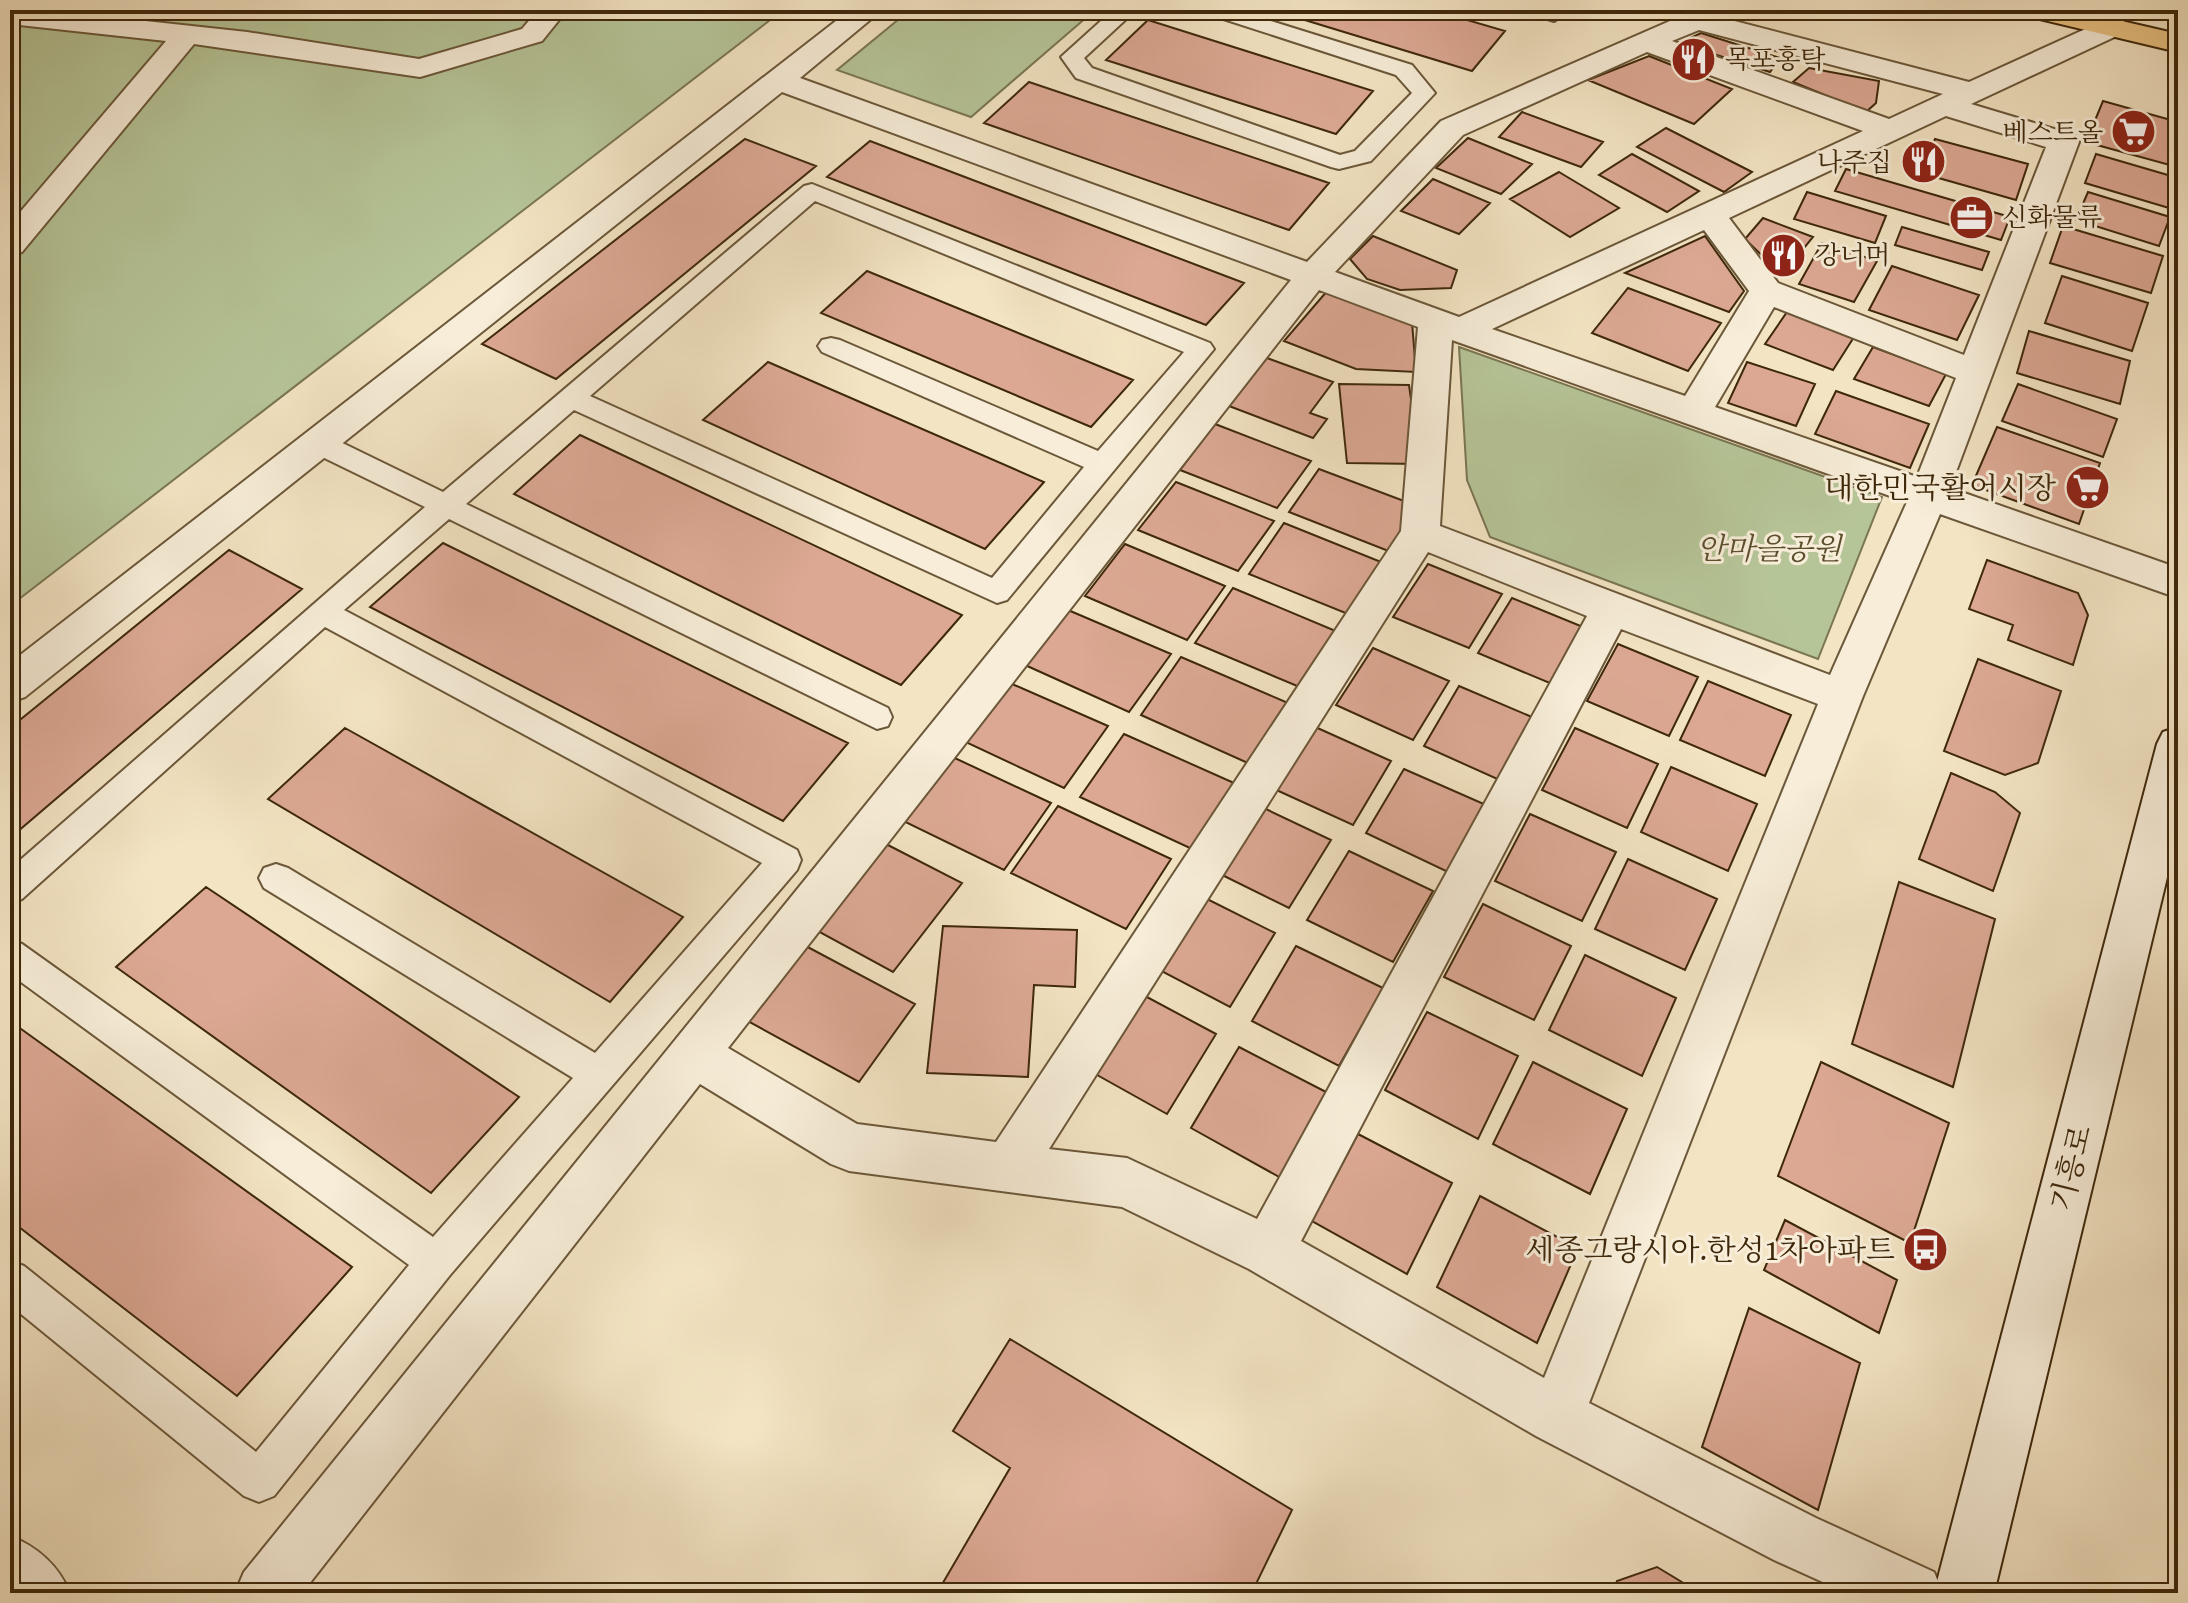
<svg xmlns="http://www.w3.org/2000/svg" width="2188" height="1603" font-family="'Gentium Book Plus','Noto Serif KR',serif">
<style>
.green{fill:#b6c598;stroke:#7a7652;stroke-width:2}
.building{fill:#dca893;stroke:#3e280b;stroke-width:2}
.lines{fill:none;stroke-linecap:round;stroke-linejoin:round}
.service-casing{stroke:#6b5739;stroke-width:4}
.minor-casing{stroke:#6b5739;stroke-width:4}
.secondary-casing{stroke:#3e280b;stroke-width:4}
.primary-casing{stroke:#3e280b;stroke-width:4}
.service{fill:#f7edd8;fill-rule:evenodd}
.minor{fill:#f7edd8;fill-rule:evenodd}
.secondary{fill:#f7edd8;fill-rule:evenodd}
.primary{fill:#eac282;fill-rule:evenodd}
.labels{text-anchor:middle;stroke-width:6;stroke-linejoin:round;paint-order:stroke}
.far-poi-label{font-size:26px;fill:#3e280b;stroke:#f7edd8;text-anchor:start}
.poi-label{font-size:30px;fill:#3e280b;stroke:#f7edd8;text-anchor:end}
.park-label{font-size:30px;font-style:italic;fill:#5c4f2e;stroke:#f7edd8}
.street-label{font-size:30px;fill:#3e280b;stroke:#f7edd8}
</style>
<rect width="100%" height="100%" fill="#f3e4c3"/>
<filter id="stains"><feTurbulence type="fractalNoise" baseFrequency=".0025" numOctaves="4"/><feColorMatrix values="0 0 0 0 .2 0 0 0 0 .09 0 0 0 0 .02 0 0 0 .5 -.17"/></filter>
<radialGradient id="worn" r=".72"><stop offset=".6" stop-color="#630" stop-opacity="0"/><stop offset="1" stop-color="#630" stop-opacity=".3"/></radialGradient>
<!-- green -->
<path class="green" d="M10,10H783L10,606Z
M910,10H1095L971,117L837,70Z
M1459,347L1882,497L1818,659L1490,537L1467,480Z"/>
<!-- building -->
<path class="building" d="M1272,10H1433L1505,31L1472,71Z
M1148,20L1373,91L1336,134L1106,60Z
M1701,33L1780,58L1770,72L1679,43Z
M1649,56L1732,89L1694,124L1588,80Z
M1809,68L1879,81L1876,103L1866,112L1793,82Z
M1029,82L1329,183L1289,230L984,123Z
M2103,101L2178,122L2177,167L2086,142Z
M1522,112L1603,142L1581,167L1499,137Z
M1666,128L1752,172L1724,192L1637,147Z
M1468,138L1532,164L1501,194L1436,168Z
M745,139L816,166L556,379L482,344Z
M1935,139L2028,164L2016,200L1921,173Z
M870,141L1244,283L1206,325L827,177Z
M1632,154L1699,191L1667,212L1599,175Z
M2096,154L2178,178L2169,208L2085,183Z
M1846,169L2010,217L2001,240L1835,191Z
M1559,172L1619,208L1570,237L1510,199Z
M1433,179L1490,203L1459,234L1401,211Z
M1807,192L1886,216L1875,243L1794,219Z
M2088,192L2170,217L2159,246L2076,220Z
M1763,218L1813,237L1782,275L1745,239Z
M2063,226L2163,256L2151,293L2050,263Z
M1902,227L1989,252L1982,270L1895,245Z
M1373,236L1457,270L1451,288L1400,290L1367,279L1350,259Z
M1705,236L1744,291L1729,312L1625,273Z
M1822,243L1877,261L1854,302L1799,284Z
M1892,266L1979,295L1957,340L1869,310Z
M867,271L1133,380L1091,427L821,313Z
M2062,276L2148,303L2132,351L2045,323Z
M1628,288L1721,323L1688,371L1592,333Z
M1328,290L1412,322L1416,372L1356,369L1284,341Z
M1787,312L1854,337L1833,370L1765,344Z
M2029,331L2130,361L2120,404L2017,373Z
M1873,347L1946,374L1929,406L1854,379Z
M1267,358L1333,382L1310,413L1327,419L1313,438L1229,406Z
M768,362L1044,482L985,549L703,420Z
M1747,362L1815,384L1796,426L1728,403Z
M1339,384L1409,385L1420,464L1347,463Z
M2018,384L2117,419L2103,457L2002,421Z
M1836,391L1929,424L1910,468L1815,434Z
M1215,424L1311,461L1277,508L1180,470Z
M1997,427L2100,463L2079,524L1972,485Z
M580,435L962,615L901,685L514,494Z
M1319,469L1420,507L1391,552L1289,512Z
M1176,482L1274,521L1238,571L1138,530Z
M1284,523L1386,564L1353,616L1249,574Z
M443,543L848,743L783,821L370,607Z
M1125,544L1225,586L1187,640L1085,596Z
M229,550L302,589L10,838V728Z
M1987,560L2078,593L2088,615L2073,665L2008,640L2013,625L1969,609Z
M1428,564L1502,594L1469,648L1393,617Z
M1233,588L1338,632L1302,688L1195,643Z
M1512,598L1588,629L1557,686L1478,653Z
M1068,610L1171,654L1129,712L1025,665Z
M1618,644L1698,677L1669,736L1587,701Z
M1373,648L1449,681L1413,740L1336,705Z
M1181,657L1288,703L1250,764L1141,715Z
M1978,659L2061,691L2038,763L2005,775L1944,751Z
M1003,680L1108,726L1064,788L957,738Z
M1708,681L1791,715L1765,776L1680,740Z
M1459,686L1539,720L1504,782L1424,746Z
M1313,726L1391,761L1353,825L1272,788Z
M345,728L683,917L610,1002L268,799Z
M1575,728L1658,764L1627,828L1542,790Z
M1124,734L1234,783L1192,849L1080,797Z
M944,753L1051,803L1004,870L895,817Z
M1671,767L1757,804L1728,871L1641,832Z
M1404,769L1486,805L1448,872L1366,833Z
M1951,773L1995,792L2020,813L1993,891L1919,859Z
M1251,802L1331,840L1289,908L1208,868Z
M1058,806L1171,859L1126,929L1011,873Z
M1530,814L1616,852L1582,921L1495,881Z
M884,843L962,883L893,972L814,929Z
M1349,851L1433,891L1393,962L1307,920Z
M1628,859L1717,899L1685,970L1595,929Z
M1899,882L1995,919L1953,1087L1852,1044Z
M206,887L519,1097L431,1193L116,967Z
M1193,892L1275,933L1230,1007L1146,963Z
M1483,904L1571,946L1534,1020L1444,977Z
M943,926L1077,930L1075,987L1034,985L1028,1077L927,1073Z
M802,944L915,1004L859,1082L744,1019Z
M1296,946L1383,988L1339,1066L1252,1021Z
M1585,955L1676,998L1642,1076L1549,1030Z
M1132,989L1216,1034L1167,1114L1081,1066Z
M1427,1012L1518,1056L1478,1139L1385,1090Z
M10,1021L352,1267L237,1396L10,1220Z
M1239,1047L1328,1093L1281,1178L1191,1128Z
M1533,1062L1627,1109L1590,1194L1493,1144Z
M1821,1062L1949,1123L1910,1243L1778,1176Z
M1358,1134L1452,1183L1407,1274L1312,1221Z
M1480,1196L1578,1248L1537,1343L1437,1287Z
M1785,1220L1897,1280L1879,1333L1764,1270Z
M1749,1308L1860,1363L1818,1510L1702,1447Z
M1010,1339L1292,1510L1254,1588L1263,1593H937L1010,1468L953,1431Z
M1657,1567L1700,1593H1612L1617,1581Z"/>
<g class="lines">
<defs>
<path id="service" d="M1113,10H1136L1084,58L1092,68L1340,155L1355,151L1412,93L1396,75L1208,14L1205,10H1236L1412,65L1435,93L1371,161L1339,169L1331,167L1076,78L1061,57Z
M1528,10H1560L1564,15L1554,21L1531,14Z
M812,184L1210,343L1214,349L1007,600L997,603L574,410L466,504L888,708L892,717L888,726L877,729L449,519L344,610L797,850L801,860L797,870L450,1275L274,1496L259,1502L244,1496L10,1305V1261L24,1266L256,1452L409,1265L10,974V940L22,944L433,1237L573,1078L264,888L259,878L264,868L276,864L288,868L595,1053L762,863L325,627L22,899L10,903V869L425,507L308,450L305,443L308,436L318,434L328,436L443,492L804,186ZM815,201L1184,352L1098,451L840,340L831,338L822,340L818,346L822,352L1084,467L992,578L590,396Z"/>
<path id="minor" d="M10,10H44L247,32L419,59L522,29L538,10H567L542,41L420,77L194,44L22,252L10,255V224L166,41L10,24Z
M850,10H882L800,78L1307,262L1441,121L1686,14L1696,11L1969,82L2103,21L2113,18L2123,21L2128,27L2123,33L1971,104L2074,135L2079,142L1950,488L2178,568V598L1940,514L1863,696L1589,1403L1816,1518L1934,1572L1943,1593H1847L1774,1560L1536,1436L1249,1269L1122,1207L849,1171L831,1164L700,1084L302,1593H235L244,1572L1291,280L782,92L25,697L10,702V663ZM1699,30L1943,94L1889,119L1672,41ZM1647,52L1863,131L1459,317L1335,272L1463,135ZM1946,116L2046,147L1964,355L1778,283L1729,218ZM1704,230L1749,291L1685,396L1492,329ZM1319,290L1418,327L1401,531L996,1142L857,1124L728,1048ZM1774,307L1956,378L1917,477L1715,407ZM1452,340L1907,502L1830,675L1440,526ZM1428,552L1587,616L1257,1219L1127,1158L1049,1149ZM1621,629L1818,704L1544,1378L1301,1241Z
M10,1536C38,1547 58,1565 70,1593H10Z"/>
<path id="secondary" d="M2178,727V832L1994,1593H1934L2157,744L2163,732Z"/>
<path id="primary" d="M2023,10H2074L2178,34V52L2027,16Z"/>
</defs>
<!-- service casing -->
<use href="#service" class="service-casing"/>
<!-- minor casing -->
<use href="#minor" class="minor-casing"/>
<!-- secondary casing -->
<use href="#secondary" class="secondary-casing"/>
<!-- primary casing -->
<use href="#primary" class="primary-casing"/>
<!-- service -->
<use href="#service" class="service"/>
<!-- minor -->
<use href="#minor" class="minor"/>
<!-- secondary -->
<use href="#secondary" class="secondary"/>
<!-- primary -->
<use href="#primary" class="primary"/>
</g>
<!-- icons -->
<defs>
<symbol id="restaurant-disc" viewBox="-11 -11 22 22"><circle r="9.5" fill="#8f2418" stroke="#f7edd8"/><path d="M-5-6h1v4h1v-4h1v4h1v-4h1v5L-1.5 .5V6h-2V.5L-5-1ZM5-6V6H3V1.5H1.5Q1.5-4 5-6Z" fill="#fff"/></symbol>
<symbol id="supermarket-disc" viewBox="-11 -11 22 22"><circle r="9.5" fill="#8f2418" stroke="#f7edd8"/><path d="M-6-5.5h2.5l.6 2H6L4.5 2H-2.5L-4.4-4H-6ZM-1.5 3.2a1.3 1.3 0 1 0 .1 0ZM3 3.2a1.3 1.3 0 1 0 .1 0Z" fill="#fff"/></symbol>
<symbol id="office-disc" viewBox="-11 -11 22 22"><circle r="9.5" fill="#8f2418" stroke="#f7edd8"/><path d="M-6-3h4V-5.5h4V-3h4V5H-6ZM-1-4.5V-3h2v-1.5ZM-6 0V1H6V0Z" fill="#fff"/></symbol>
<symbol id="bus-disc" viewBox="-11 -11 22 22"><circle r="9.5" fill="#8f2418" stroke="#f7edd8"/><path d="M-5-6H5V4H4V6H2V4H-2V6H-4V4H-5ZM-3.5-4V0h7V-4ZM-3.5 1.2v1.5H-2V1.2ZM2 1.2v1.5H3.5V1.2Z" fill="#fff"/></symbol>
</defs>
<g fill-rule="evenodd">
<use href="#restaurant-disc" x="1668" y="34" width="51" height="51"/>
<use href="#supermarket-disc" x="2108" y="106" width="51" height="51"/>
<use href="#restaurant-disc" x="1898" y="136" width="51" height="51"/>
<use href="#office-disc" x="1946" y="192" width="51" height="51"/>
<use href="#restaurant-disc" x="1758" y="230" width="51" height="51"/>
<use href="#supermarket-disc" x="2062" y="462" width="51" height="51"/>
<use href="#bus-disc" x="1900" y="1224" width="51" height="51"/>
</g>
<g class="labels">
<!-- far-poi labels -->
<g class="far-poi-label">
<text x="1725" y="68">목포홍탁</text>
<text x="2103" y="141" text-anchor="end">베스트올</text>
<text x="1892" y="171" text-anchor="end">나주집</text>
<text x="2002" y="226">신화물류</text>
<text x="1815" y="264">강너머</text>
</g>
<!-- poi labels -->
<g class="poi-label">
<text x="2056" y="498">대한민국활어시장</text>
<text x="1895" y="1260">세종그랑시아.한성1차아파트</text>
</g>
<!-- park labels -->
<g class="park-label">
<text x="1769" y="559">안마을공원</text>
</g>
<!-- street labels -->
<g class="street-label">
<text transform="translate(2071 1168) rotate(-76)" y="10">기흥로</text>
</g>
</g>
<!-- margin -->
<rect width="2188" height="1603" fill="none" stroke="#f3e4c3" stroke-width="40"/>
<rect x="12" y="12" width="2164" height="1579" fill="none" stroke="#3e280b" stroke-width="4"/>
<rect x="20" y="20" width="2148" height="1563" fill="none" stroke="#3e280b" stroke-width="2"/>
<rect width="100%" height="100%" filter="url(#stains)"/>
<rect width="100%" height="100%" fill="url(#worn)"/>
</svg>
